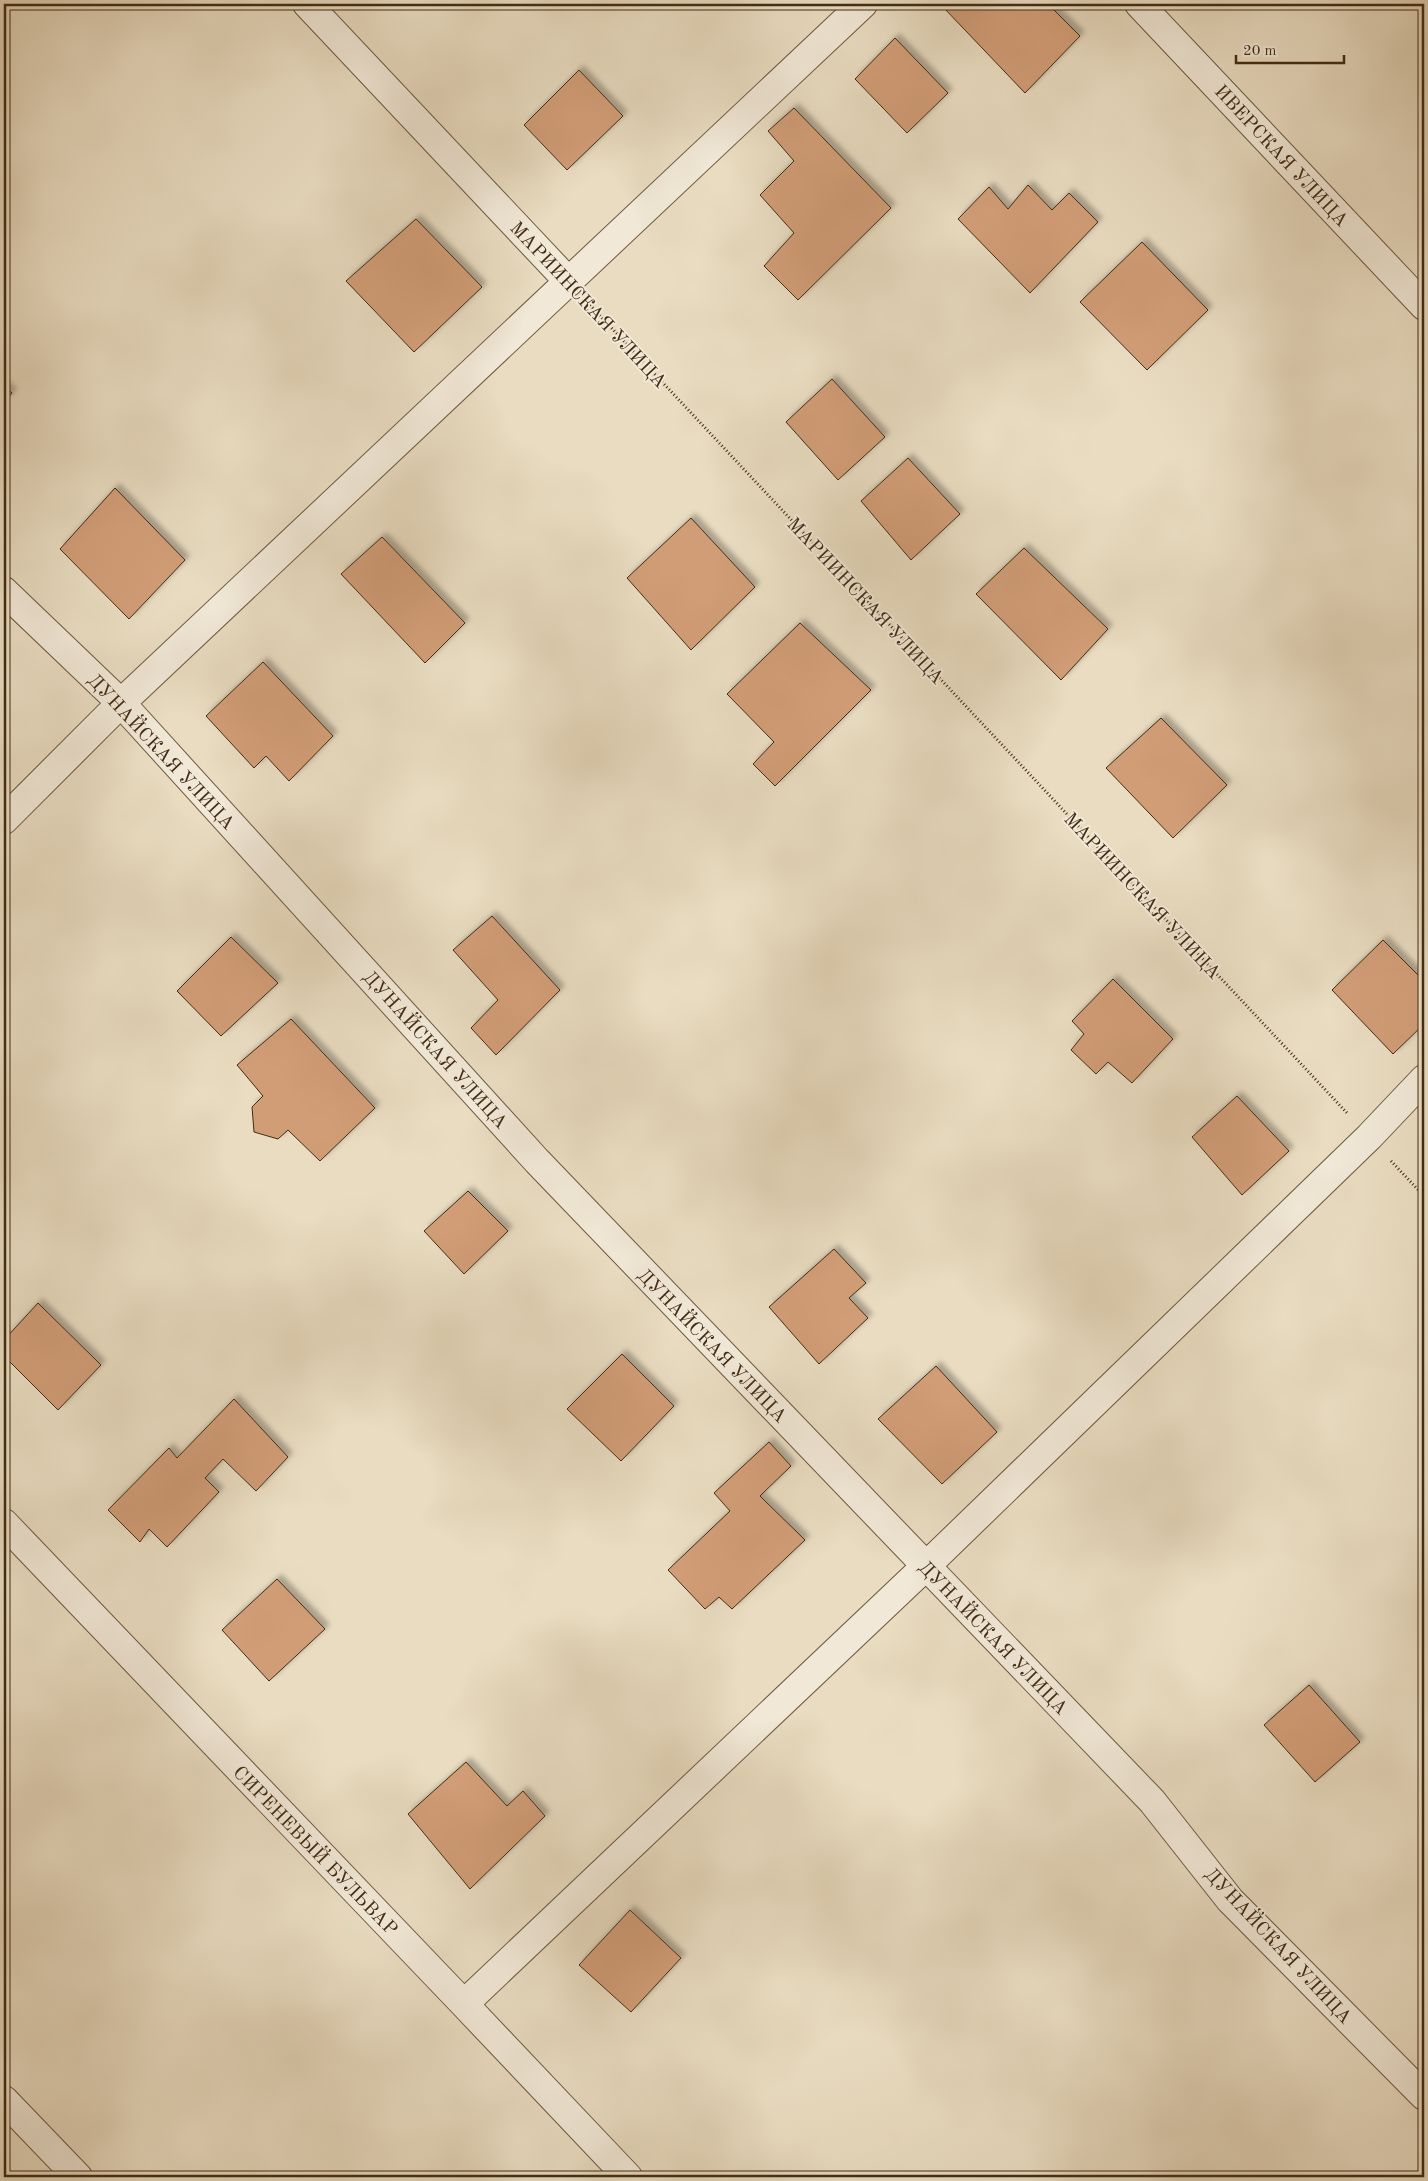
<svg xmlns="http://www.w3.org/2000/svg" width="1428" height="2181" font-family="'Old Standard TT',serif">
<style>
.building{fill:#d19d77;stroke:#422d15;filter:url(#shadow)}
.lines{fill:none;stroke-linecap:round;stroke-linejoin:round}
.street-casing{stroke:#6c5940;stroke-width:30}
.path{stroke:#422d15;stroke-width:3;stroke-dasharray:1 2.5;stroke-linecap:butt}
.street{stroke:#f1e8d7;stroke-width:28}
.labels{text-anchor:middle;stroke-width:4;stroke-linejoin:round;paint-order:stroke}
.street-label{font-size:19px;fill:#422d15;stroke:#f1e8d7}
</style>
<defs>
<filter id="shadow"><feDropShadow dx="4.5" dy="-4.5" stdDeviation="2.5" flood-color="#0004"/></filter>
</defs>
<rect width="100%" height="100%" fill="#e9dcc1"/>
<filter id="stains"><feTurbulence type="fractalNoise" baseFrequency=".004" numOctaves="4"/><feColorMatrix values="0 0 0 0 .2 0 0 0 0 .09 0 0 0 0 .02 0 0 0 .5 -.17"/></filter>
<radialGradient id="worn" r=".72"><stop offset=".6" stop-color="#630" stop-opacity="0"/><stop offset="1" stop-color="#630" stop-opacity=".3"/></radialGradient>
<!-- building -->
<path class="building" d="M947,4H1048L1080,36L1025,93L943,7Z
M895,38L948,93L907,133L855,79Z
M579,70L623,116L567,170L524,125Z
M794,108L891,208L798,300L764,266L794,233L760,195L794,161L768,131Z
M1028,185L1052,210L1069,193L1098,222L1030,293L958,219L989,187L1008,209Z
M416,219L482,287L414,352L346,281Z
M1142,242L1208,310L1147,370L1080,302Z
M832,379L885,437L838,480L786,422Z
M4,385L12,393L4,402Z
M908,458L960,514L911,560L861,501Z
M115,488L185,560L129,619L60,549Z
M691,518L755,587L691,650L627,578Z
M382,537L465,623L425,663L341,574Z
M1024,548L1108,629L1061,680L976,594Z
M800,623L871,690L775,786L753,764L774,742L727,694Z
M263,662L333,736L289,781L266,756L254,768L206,716Z
M1161,718L1227,785L1173,838L1106,768Z
M492,916L560,990L496,1055L471,1028L498,1000L453,950Z
M231,937L278,983L221,1036L177,991Z
M1383,940L1424,981V1024L1393,1054L1332,990Z
M1113,979L1173,1039L1132,1083L1108,1062L1096,1074L1071,1050L1084,1034L1072,1021Z
M291,1019L375,1108L320,1161L288,1130L278,1139L254,1132L252,1107L263,1096L237,1065Z
M1237,1096L1289,1151L1242,1195L1192,1137Z
M468,1191L508,1231L464,1274L424,1231Z
M834,1249L866,1283L849,1298L868,1318L819,1364L769,1307Z
M38,1303L101,1365L58,1410L4,1356V1340Z
M622,1354L674,1406L621,1461L567,1409Z
M936,1366L997,1432L942,1484L878,1419Z
M234,1399L288,1457L256,1491L223,1459L205,1478L219,1492L167,1547L149,1529L140,1542L108,1510L169,1448L177,1458Z
M769,1442L791,1466L760,1496L805,1540L732,1609L719,1597L705,1609L668,1570L730,1511L714,1493Z
M277,1579L325,1629L269,1681L222,1630Z
M1309,1685L1360,1742L1315,1782L1264,1725Z
M466,1762L507,1806L523,1791L545,1816L470,1889L408,1814Z
M630,1910L681,1958L631,2012L579,1965Z"/>
<g class="lines">
<defs>
<path id="street" d="M307,4L569,282
M1139,4L1424,306
M4,591L121,703L537,1161L1152,1801L1230,1900L1424,2096
M4,820L121,703L863,4
M4,1523L464,2004L628,2177
M464,2004L925,1567L1369,1137L1424,1079
M4,2100L78,2177"/>
</defs>
<!-- street casing -->
<use href="#street" class="street-casing"/>
<!-- path -->
<path class="path" d="M590,305L1348,1114
M1391,1161L1424,1196"/>
<!-- street -->
<use href="#street" class="street"/>
</g>
<g class="labels">
<!-- street labels -->
<g class="street-label">
<text transform="translate(1282 155) rotate(47)" y="7">ИВЕРСКАЯ УЛИЦА</text>
<text transform="translate(589 304) rotate(47)" y="7">МАРИИНСКАЯ УЛИЦА</text>
<text transform="translate(866 600) rotate(47)" y="7">МАРИИНСКАЯ УЛИЦА</text>
<text transform="translate(162 751) rotate(47)" y="7">ДУНАЙСКАЯ УЛИЦА</text>
<text transform="translate(1143 895) rotate(47)" y="7">МАРИИНСКАЯ УЛИЦА</text>
<text transform="translate(436 1049) rotate(48)" y="7">ДУНАЙСКАЯ УЛИЦА</text>
<text transform="translate(713 1345) rotate(46)" y="7">ДУНАЙСКАЯ УЛИЦА</text>
<text transform="translate(994 1637) rotate(46)" y="7">ДУНАЙСКАЯ УЛИЦА</text>
<text transform="translate(316 1850) rotate(46)" y="7">СИРЕНЕВЫЙ БУЛЬВАР</text>
<text transform="translate(1279 1945) rotate(47)" y="7">ДУНАЙСКАЯ УЛИЦА</text>
</g>
</g>
<!-- margin -->
<rect width="1428" height="2181" fill="none" stroke="#e9dcc1" stroke-width="20"/>
<rect x="5" y="5" width="1418" height="2171" fill="none" stroke="#422d15" stroke-width="2.5"/>
<rect x="10" y="10" width="1408" height="2161" fill="none" stroke="#422d15"/>
<!-- scale -->
<path d="M1236 55v8h108v-8" fill="none" stroke="#422d15" stroke-width="2.5"/>
<text x="1243" y="55" font-size="15" fill="#422d15" stroke="#f1e8d7" stroke-width="4" paint-order="stroke">20 m</text>
<rect width="100%" height="100%" filter="url(#stains)"/>
<rect width="100%" height="100%" fill="url(#worn)"/>
</svg>
